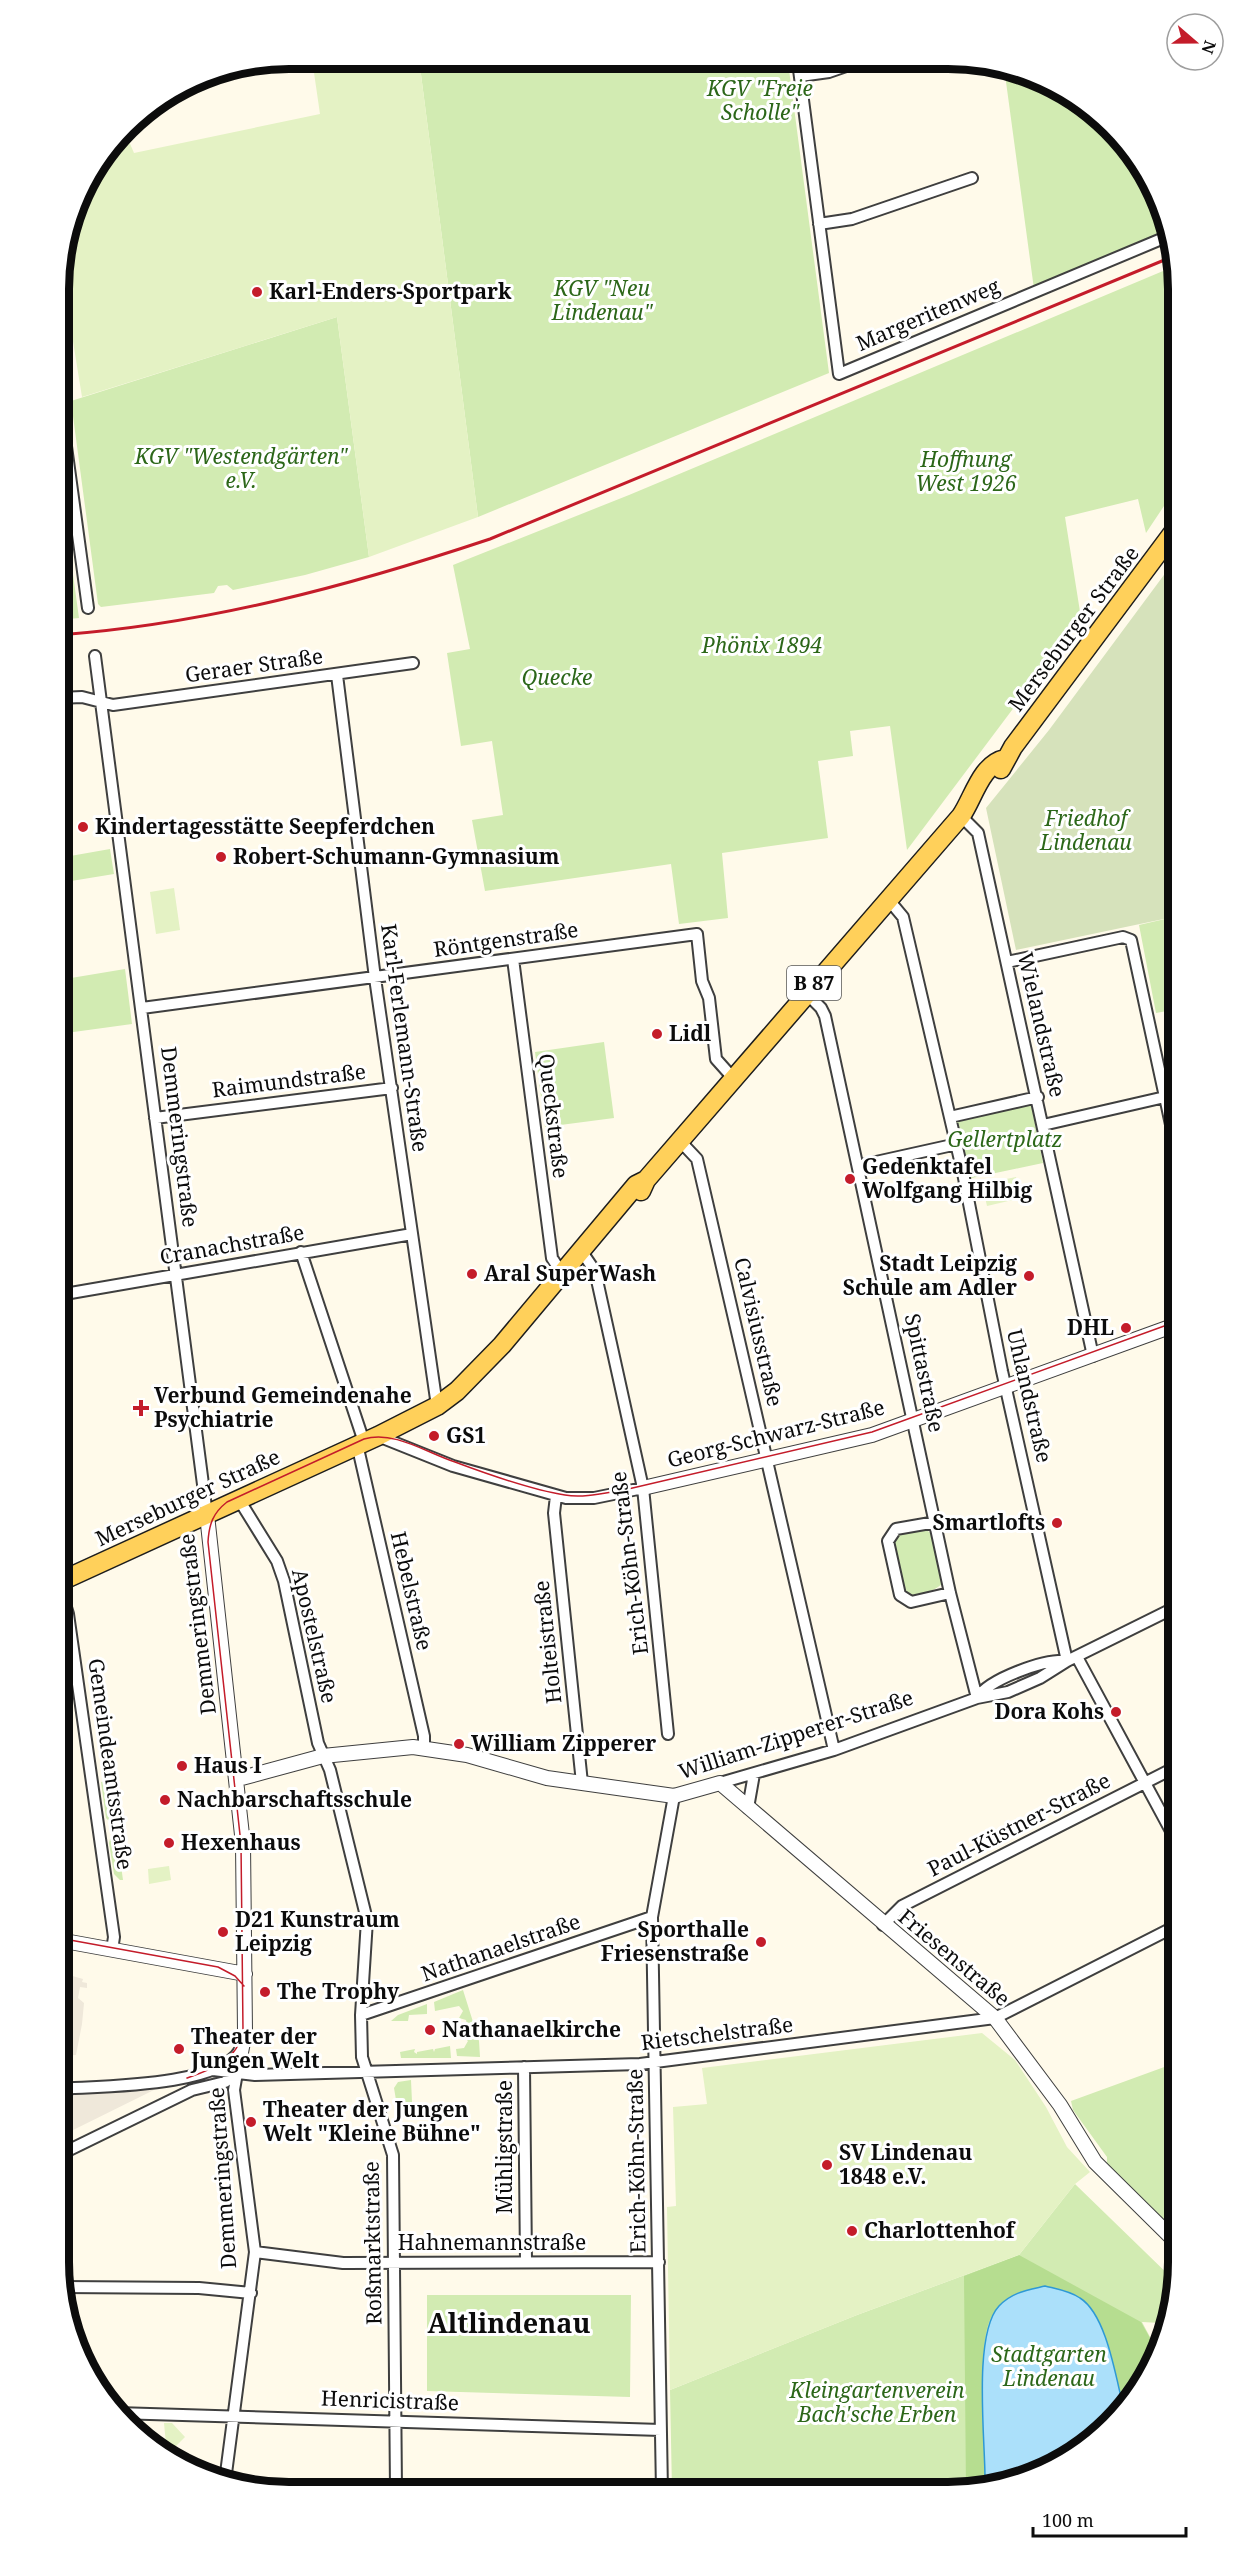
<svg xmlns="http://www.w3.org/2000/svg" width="1237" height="2551" font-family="'Noto Serif',serif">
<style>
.green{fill:#d2ebb2}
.forest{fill:#b6dd90}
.cemetery{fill:#d6e2bb}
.pitch{fill:#e4f2c4}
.plaza{fill:#efe8da}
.water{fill:#abe0fa;stroke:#2e99d5;stroke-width:1.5}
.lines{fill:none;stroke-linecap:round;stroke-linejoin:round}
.minor-casing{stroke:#3f3f3f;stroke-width:14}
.tertiary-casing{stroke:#3f3f3f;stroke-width:16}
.primary-casing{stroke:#1d1d1d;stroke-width:21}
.minor{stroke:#fff;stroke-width:10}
.tertiary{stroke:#fff;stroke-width:14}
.primary{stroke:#ffd05a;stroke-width:18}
.tram{stroke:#c41c2a;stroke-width:1.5}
.rail{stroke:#c41c2a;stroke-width:3}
.poi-dot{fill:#c41c2a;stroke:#fff;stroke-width:2}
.labels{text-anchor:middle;stroke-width:6;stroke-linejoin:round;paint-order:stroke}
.shield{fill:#fff;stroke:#555;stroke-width:1.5}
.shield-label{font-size:20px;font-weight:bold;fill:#0c0c0c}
.park-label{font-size:21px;font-style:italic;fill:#2c6719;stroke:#fff}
.poi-label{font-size:21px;font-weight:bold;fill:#0c0c0c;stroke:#fff;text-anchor:start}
.street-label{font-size:21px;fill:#0c0c0c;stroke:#fff}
.district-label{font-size:27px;font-weight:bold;fill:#0c0c0c;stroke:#fff}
.rim{fill:none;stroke:#0c0c0c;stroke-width:8}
</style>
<rect width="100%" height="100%" fill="#fffaea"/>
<!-- green -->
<path class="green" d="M419,59L788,62L829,373L478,517Z
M1004,67C1020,72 1038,76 1052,84C1110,117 1150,166 1171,230L1034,289Z
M1175,266L1178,289V485L1146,533L1138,499L1065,517L1081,618L907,850L890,726L850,731L853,756L818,761L828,838L722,853L728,918L679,924L671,864L485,891L472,820L503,815L492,741L461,746L447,653L470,649L453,565L629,495Z
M337,317L369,557L305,575L233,590L227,585L218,586L214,593L101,607L98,604L71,401Z
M59,480H60L79,618L59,620Z
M110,849L114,874L59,883V858Z
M1178,916V1009L1156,1013L1139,925Z
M125,969L132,1024L59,1034V980Z
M604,1042L614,1118L545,1127L535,1052Z
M1031,1104L1043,1163L967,1179L954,1121Z
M924,1529L931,1533L942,1584C933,1592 916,1597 905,1594L893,1541L899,1533Z
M108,1781L114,1823L112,1824L106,1818L101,1782Z
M117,1837L123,1880H120L114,1874L109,1843L110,1839Z
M463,1990L479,2041L480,2057L457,2056L456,2049L464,2048L468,2041L462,2035L468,2029L466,2020L459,2018L463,2011L459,2006L435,2011L434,2002Z
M427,2004V2014L409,2015L408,2021H391L398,2015Z
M450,2046L451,2058H401L400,2052L415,2049L414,2052L417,2054V2052L433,2049L434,2052L435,2049Z
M1178,2062V2234L1107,2166V2157L1073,2110L1071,2101Z
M411,2080L412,2102H415L416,2111L398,2112L394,2088L398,2082Z
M1075,2184L1177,2283L1166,2320L1161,2323L1142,2322L1159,2354L1122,2414L1076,2454L1008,2485L948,2492L672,2491L670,2390L857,2315L1019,2255Z
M427,2295H631L630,2397L427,2391Z"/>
<!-- forest -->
<path class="forest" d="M1019,2255L1141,2322L1159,2354L1124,2410C1110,2357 1102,2273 1027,2290C1010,2294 993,2308 988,2325C977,2360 989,2444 992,2484L1017,2476L1031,2467L1044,2468L1008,2485L966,2490L964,2276Z"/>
<!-- cemetery -->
<path class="cemetery" d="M1178,556V916L1016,950L986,808L1049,730Z"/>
<!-- pitch -->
<path class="pitch" d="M312,59H419L478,517L369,557L337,317L82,397L61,267L82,187L125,132L134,153L320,114Z
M174,888L180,930L156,934L150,892Z
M1016,1177L1021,1198L987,1206L982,1184Z
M169,1866L171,1880L149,1884L148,1869Z
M982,2033L1015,2060L1046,2107L1067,2147L1090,2172L1075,2184L1019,2255L857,2315L670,2390L667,2207L676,2206L673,2107L707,2104L702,2068Z
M164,2423H172L185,2437L167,2455Z"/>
<!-- plaza -->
<path class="plaza" d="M69,1975L83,1979L82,1982L87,1983V1988L80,1987L78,1998L84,2003L82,2024L76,2055L59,2056V2025Z
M141,2086H162L59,2137V2095Z"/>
<!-- water -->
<path class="water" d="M1045,2286C1057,2289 1070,2291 1080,2298C1107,2315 1116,2379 1124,2410L1076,2454L1044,2468L1031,2467L1017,2476L992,2484L985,2478C985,2438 973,2334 999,2306C1012,2292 1028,2290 1045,2286Z"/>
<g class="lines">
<defs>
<path id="minor" d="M798,62L839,374L1171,235
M800,76L829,72L858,62
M819,224L852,219L972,178
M59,395L88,608
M95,656L207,1515
M337,675L375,978L437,1406
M59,698L82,697L113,705L413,663
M961,816L978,833L1093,1356
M888,899L903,917L963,1173L1002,1371L1067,1661
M513,959L552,1258L563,1275
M1007,962L1123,937L1131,940L1178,1157
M806,993L821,1008L825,1016L950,1593L977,1698
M142,1008L697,934L702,981L709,998L716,1059L733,1078
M950,1117L1038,1097
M155,1118L392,1088
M1043,1125L1178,1094
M680,1141L697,1159L834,1750
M858,1166L957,1144
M301,1252L364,1442
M582,1252L595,1271L643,1488L668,1734
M59,1295L412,1234
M1171,1326L1178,1364
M378,1436L453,1466L566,1498H594L643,1488
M357,1444L424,1736V1747
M556,1496L554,1513L582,1783
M238,1498L277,1561L284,1581L318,1743L330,1770L367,1920L361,2015L362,2057L393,2155L396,2489
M936,1522L896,1529L888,1541L900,1595L911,1602L950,1593
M59,1584L68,1614L114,1937L112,1950
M1077,1657L1178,1844
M977,1698C989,1679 1044,1659 1067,1661
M720,1783L834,1750L977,1698L1008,1692L1040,1678L1067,1661L1178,1606
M748,1808L754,1774
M883,1925L902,1906L1178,1766
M361,2015L652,1917
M524,2067L526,2262
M213,2070L255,2075L640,2064L995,2018L1178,1925
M59,2089C99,2086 219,2087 240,2050
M59,2155L192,2090L225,2082L237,2073
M255,2252L343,2263L659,2262
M62,2287L199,2288L251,2293
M117,2413L661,2430
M225,2481L255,2252L234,2090L237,2073
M662,2491L652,1917L674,1796"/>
<path id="tertiary" d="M643,1488L872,1435L1178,1324
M207,1515L243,1844L245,2032L237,2073
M238,1779L323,1756L413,1747L467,1755L547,1778L674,1796L720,1783L995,2018L1060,2105L1095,2162L1178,2244
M59,1940L245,1974"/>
<path id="primary" d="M1001,769L1013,747L1178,526
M641,1191L646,1180L961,816C973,799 981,764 1005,759
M59,1582L378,1436L437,1406L457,1391L502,1345L636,1185L646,1180"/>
</defs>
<!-- minor casing -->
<use href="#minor" class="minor-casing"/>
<!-- tertiary casing -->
<use href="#tertiary" class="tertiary-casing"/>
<!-- primary casing -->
<use href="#primary" class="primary-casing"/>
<!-- minor -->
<use href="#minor" class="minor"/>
<!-- tertiary -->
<use href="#tertiary" class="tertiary"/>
<!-- primary -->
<use href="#primary" class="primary"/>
<!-- tram -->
<path class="tram" d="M59,1938L218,1967L235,1976L244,1986
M187,2078C213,2069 237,2061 243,2031L241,1844L208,1542C209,1524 213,1513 227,1502L364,1439C394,1430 427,1453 455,1462C487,1474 532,1490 565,1495C584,1498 604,1493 624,1490L872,1432L1178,1321"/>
<!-- rail -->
<path class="rail" d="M59,635C207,624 349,586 490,539L1174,256"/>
</g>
<!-- markers -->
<g class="poi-dot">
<circle cx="257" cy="292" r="6"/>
<circle cx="83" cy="827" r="6"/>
<circle cx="221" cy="857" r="6"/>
<circle cx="657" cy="1034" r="6"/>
<circle cx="850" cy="1179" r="6"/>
<circle cx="472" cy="1274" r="6"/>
<circle cx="1029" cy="1276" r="6"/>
<circle cx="1126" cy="1328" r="6"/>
<path d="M138 1399h6v6h6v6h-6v6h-6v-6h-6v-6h6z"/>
<circle cx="434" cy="1436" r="6"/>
<circle cx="1057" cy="1523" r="6"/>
<circle cx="1116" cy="1712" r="6"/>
<circle cx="459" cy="1744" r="6"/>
<circle cx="182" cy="1766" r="6"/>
<circle cx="165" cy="1800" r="6"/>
<circle cx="169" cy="1843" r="6"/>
<circle cx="223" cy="1932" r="6"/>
<circle cx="761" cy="1942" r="6"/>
<circle cx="265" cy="1992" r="6"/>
<circle cx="430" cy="2030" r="6"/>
<circle cx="179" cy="2049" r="6"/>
<circle cx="251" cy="2122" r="6"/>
<circle cx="827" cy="2165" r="6"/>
<circle cx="852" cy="2231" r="6"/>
</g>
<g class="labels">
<!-- shield labels -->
<rect class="shield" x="787" y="966" width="54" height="34" rx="4.5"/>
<g class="shield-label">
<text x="814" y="990">B 87</text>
</g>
<!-- park labels -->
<g class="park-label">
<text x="760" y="96">KGV "Freie<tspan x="760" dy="24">Scholle"</tspan></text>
<text x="602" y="296">KGV "Neu<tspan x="602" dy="24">Lindenau"</tspan></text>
<text x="241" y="464">KGV "Westendgärten"<tspan x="241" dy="24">e.V.</tspan></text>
<text x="966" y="467">Hoffnung<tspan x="966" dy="24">West 1926</tspan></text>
<text x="762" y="653">Phönix 1894</text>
<text x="557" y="685">Quecke</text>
<text x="1086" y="826">Friedhof<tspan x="1086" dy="24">Lindenau</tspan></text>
<text x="1005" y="1147">Gellertplatz</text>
<text x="1049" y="2362">Stadtgarten<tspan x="1049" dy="24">Lindenau</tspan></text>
<text x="877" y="2398">Kleingartenverein<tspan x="877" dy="24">Bach'sche Erben</tspan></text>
</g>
<!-- poi labels -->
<g class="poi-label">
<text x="269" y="299">Karl-Enders-Sportpark</text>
<text x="95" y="834">Kindertagesstätte Seepferdchen</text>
<text x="233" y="864">Robert-Schumann-Gymnasium</text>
<text x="669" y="1041">Lidl</text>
<text x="862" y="1174">Gedenktafel<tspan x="862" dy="24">Wolfgang Hilbig</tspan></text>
<text x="1017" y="1271" text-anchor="end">Stadt Leipzig<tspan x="1017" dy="24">Schule am Adler</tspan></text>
<text x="484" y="1281">Aral SuperWash</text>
<text x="1114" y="1335" text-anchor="end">DHL</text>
<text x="154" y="1403">Verbund Gemeindenahe<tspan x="154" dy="24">Psychiatrie</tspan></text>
<text x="446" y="1443">GS1</text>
<text x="1045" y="1530" text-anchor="end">Smartlofts</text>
<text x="1104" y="1719" text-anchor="end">Dora Kohs</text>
<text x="471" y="1751">William Zipperer</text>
<text x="194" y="1773">Haus I</text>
<text x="177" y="1807">Nachbarschaftsschule</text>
<text x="181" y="1850">Hexenhaus</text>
<text x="235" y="1927">D21 Kunstraum<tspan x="235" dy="24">Leipzig</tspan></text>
<text x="749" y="1937" text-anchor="end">Sporthalle<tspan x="749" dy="24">Friesenstraße</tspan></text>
<text x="277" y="1999">The Trophy</text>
<text x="442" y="2037">Nathanaelkirche</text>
<text x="191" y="2044">Theater der<tspan x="191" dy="24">Jungen Welt</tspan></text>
<text x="263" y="2117">Theater der Jungen<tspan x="263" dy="24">Welt "Kleine Bühne"</tspan></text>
<text x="839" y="2160">SV Lindenau<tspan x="839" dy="24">1848 e.V.</tspan></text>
<text x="864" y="2238">Charlottenhof</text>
</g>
<!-- street labels -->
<g class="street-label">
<text transform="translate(928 315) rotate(-23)" y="7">Margeritenweg</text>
<text transform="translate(1074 629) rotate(-53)" y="7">Merseburger Straße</text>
<text transform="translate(254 666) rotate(-8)" y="7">Geraer Straße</text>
<text transform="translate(506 940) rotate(-8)" y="7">Röntgenstraße</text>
<text transform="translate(1041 1025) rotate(77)" y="7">Wielandstraße</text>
<text transform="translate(404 1038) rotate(82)" y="7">Karl-Ferlemann-Straße</text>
<text transform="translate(289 1081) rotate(-7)" y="7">Raimundstraße</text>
<text transform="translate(553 1116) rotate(83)" y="7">Queckstraße</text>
<text transform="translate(179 1137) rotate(83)" y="7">Demmeringstraße</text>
<text transform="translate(232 1245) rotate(-10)" y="7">Cranachstraße</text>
<text transform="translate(758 1332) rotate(77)" y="7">Calvisiusstraße</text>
<text transform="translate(924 1373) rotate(78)" y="7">Spittastraße</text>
<text transform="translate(1029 1396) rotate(77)" y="7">Uhlandstraße</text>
<text transform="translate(776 1434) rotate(-14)" y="7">Georg-Schwarz-Straße</text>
<text transform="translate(188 1498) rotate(-25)" y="7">Merseburger Straße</text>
<text transform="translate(630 1563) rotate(-97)" y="7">Erich-Köhn-Straße</text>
<text transform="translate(411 1591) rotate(77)" y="7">Hebelstraße</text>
<text transform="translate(198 1624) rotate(-97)" y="7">Demmeringstraße</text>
<text transform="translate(314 1636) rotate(77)" y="7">Apostelstraße</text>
<text transform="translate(548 1642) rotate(-96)" y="7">Holteistraße</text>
<text transform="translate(796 1735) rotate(-18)" y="7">William-Zipperer-Straße</text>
<text transform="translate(110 1764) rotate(82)" y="7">Gemeindeamtsstraße</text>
<text transform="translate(1019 1825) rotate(-27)" y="7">Paul-Küstner-Straße</text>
<text transform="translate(501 1948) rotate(-19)" y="7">Nathanaelstraße</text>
<text transform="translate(954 1958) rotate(40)" y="7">Friesenstraße</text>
<text transform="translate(717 2034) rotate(-7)" y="7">Rietschelstraße</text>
<text transform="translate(505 2147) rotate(-90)" y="7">Mühligstraße</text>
<text transform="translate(637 2161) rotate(-91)" y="7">Erich-Köhn-Straße</text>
<text transform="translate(223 2178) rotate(-94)" y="7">Demmeringstraße</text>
<text transform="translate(373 2243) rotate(-91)" y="7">Roßmarktstraße</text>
<text x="492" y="2250">Hahnemannstraße</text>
<text transform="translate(390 2401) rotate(2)" y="7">Henricistraße</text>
</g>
<!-- district labels -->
<g class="district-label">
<text x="509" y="2333">Altlindenau</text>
</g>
</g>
<!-- crop -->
<path d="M0 0H1237V2551H0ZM289 69H948A220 220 0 0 1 1168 289V2262A220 220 0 0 1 948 2482H289A220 220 0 0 1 69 2262V289A220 220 0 0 1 289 69Z" fill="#fff" fill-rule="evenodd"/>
<path class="rim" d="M289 69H948A220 220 0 0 1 1168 289V2262A220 220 0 0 1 948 2482H289A220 220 0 0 1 69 2262V289A220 220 0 0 1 289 69Z"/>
<!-- north arrow -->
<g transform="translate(1195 42) rotate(110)"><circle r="28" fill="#ffffff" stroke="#9e9e9e" stroke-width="1.5"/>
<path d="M0-4.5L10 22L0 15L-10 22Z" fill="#c41c2a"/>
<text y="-9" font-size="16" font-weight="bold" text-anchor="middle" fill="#0c0c0c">N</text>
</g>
<!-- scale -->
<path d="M1033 2527v9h153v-9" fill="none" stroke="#0c0c0c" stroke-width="3"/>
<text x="1042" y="2527" font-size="18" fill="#0c0c0c" stroke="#ffffff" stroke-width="4.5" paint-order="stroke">100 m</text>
</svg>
